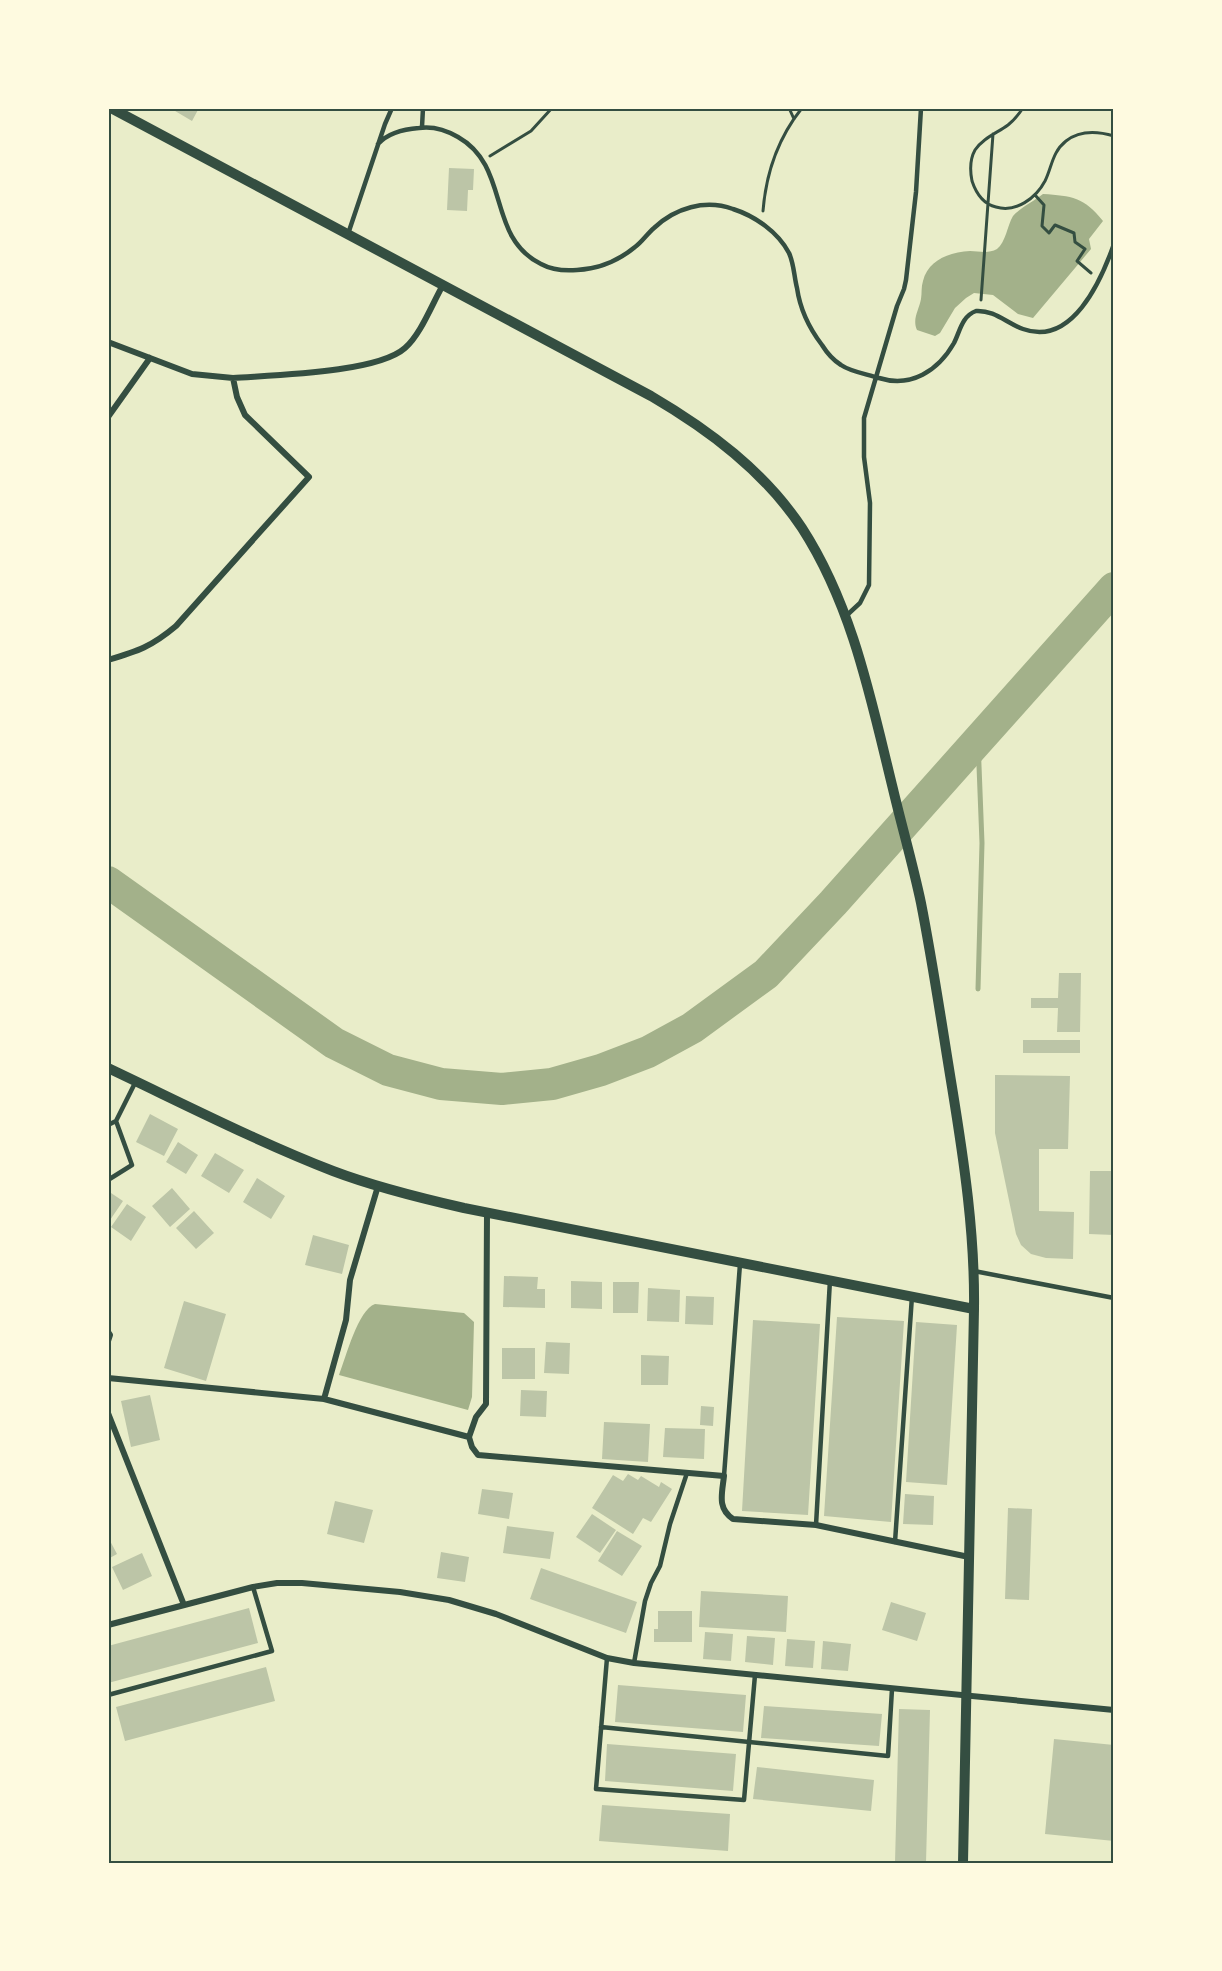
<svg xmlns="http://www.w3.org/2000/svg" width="1222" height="1971" font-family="Georgia,serif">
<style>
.water{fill:#a3b18a}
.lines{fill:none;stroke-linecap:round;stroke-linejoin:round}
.stream{stroke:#a3b18a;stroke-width:5}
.river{stroke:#a3b18a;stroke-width:32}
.building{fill:#bcc5a7}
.path{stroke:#344e41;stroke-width:3}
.service{stroke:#344e41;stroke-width:4.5}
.minor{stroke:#344e41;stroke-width:6}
.tertiary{stroke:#344e41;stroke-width:10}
.neatline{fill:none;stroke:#344e41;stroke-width:2}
</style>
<rect width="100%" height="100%" fill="#e9edc9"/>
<!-- water -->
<path class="water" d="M1043,194C1072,196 1084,197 1103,221L1089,239L1091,249L1033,318L1018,314L993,295L974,293L966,298L955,308L940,333L935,336L917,330C912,319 919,310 921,299C922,293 921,287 923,281C928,260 950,252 970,251C979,251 988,254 997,249C1006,242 1007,226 1013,216C1020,208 1034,201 1043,194Z
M375,1304L464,1313L474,1322L472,1397L468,1410L339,1375C346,1357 358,1310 375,1304Z"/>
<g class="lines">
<!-- stream -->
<path class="stream" d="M978,989L982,843L978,740"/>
<!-- river -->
<path class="river" d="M108,882L334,1043L388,1070L441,1084L502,1089L552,1084L601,1070L648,1052L692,1028L766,974L833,903L1114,588"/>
</g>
<!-- building -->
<path class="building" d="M170,108H199L192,121Z
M449,168L474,169L473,190H468L467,211L447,210Z
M1059,973H1081L1080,1032H1057L1058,1008H1031V998H1058Z
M1023,1040H1080V1053H1023Z
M995,1075L1070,1076L1068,1149H1039V1211L1074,1212L1073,1259L1046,1258L1031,1254L1021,1245L1016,1234L995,1133Z
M150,1114L178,1129L164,1156L136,1142Z
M178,1142L198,1155L186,1174L166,1162Z
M215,1153L244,1170L229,1193L201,1176Z
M1090,1171H1114V1235L1089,1234Z
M257,1178L285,1196L271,1219L243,1202Z
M172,1188L190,1209L170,1227L152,1206Z
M108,1191L123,1201L108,1223Z
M127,1204L146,1217L131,1241L111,1227Z
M194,1211L214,1233L196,1249L176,1228Z
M313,1235L349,1245L342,1274L305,1265Z
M504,1276L538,1277L537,1289H545V1308L503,1307Z
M571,1281L602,1282V1309L571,1308Z
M613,1282H639L638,1313H613Z
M648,1288L680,1290L679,1322L647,1321Z
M686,1296L714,1297L713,1325L685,1324Z
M184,1301L226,1314L206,1381L164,1368Z
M837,1317L904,1321L891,1522L824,1516Z
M753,1320L820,1324L808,1515L742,1511Z
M916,1322L957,1325L947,1485L906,1482Z
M546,1342L570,1343L569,1374L544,1373Z
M502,1348H535V1379H502Z
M641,1355L669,1356L668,1385H641Z
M521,1390L547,1391L546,1417L520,1416Z
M150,1395L160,1440L131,1447L121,1401Z
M701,1406L714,1407L713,1426L700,1425Z
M604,1422L650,1424L648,1462L602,1459Z
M665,1428L705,1429L704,1459L663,1457Z
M628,1474L638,1480L641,1476L659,1487L661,1482L672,1489L651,1522L643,1518L633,1534L592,1508L613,1475L623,1481Z
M482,1489L513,1493L509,1519L478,1514Z
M905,1494L934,1496L933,1525L903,1524Z
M335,1501L373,1510L364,1543L327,1534Z
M1008,1508L1032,1509L1029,1600L1005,1599Z
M592,1514L616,1530L600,1553L576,1537Z
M507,1526L554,1532L550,1559L503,1553Z
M617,1531L642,1546L622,1576L598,1561Z
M108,1537L117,1554L108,1559Z
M441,1552L469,1557L465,1582L437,1578Z
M142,1553L152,1576L123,1590L112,1567Z
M541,1568L637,1602L626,1633L530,1599Z
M701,1591L788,1596L786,1632L699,1627Z
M891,1602L926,1613L917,1641L882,1630Z
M249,1608L258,1643L108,1683V1646Z
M658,1611H692V1642H654V1629H658Z
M705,1632L733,1634L731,1661L703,1659Z
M747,1636L775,1638L773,1665L745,1662Z
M787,1639L815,1641L813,1668L785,1666Z
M823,1641L851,1644L848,1671L821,1669Z
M266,1667L275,1701L125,1741L116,1707Z
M618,1685L746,1695L743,1732L615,1722Z
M764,1706L882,1714L879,1746L761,1738Z
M899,1709L930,1710L926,1863H895Z
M1054,1739L1114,1745V1841L1045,1834Z
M607,1744L736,1754L733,1791L605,1781Z
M757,1767L874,1780L871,1811L753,1799Z
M602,1805L730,1814L728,1851L599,1841Z"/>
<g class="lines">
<!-- path -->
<path class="path" d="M789,108L794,119
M1023,108C1019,114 1014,120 1008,125C997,133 983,138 975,150C970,159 970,171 972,181C976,193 983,204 996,207C1016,213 1036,198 1045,181C1052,167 1052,152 1066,141C1080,130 1097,131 1114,136
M490,156L531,131L552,108
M1035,195L1044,205L1042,226L1049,233L1055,225L1074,233L1075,242L1085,249L1077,261L1091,273
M763,211C766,173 778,138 802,108
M981,300L993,134"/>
<!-- service -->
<path class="service" d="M422,127L423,108
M378,144C389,132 404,129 419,128C433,126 446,130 458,137C511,167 486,237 541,264C552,270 565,271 577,270C598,269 618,261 635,247C642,242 647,234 654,228C675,208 705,199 733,209C755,216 778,232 789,253C794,264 794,276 797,288C800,309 809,328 822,345C827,353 833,360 841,365C851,372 867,374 879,378C911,388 938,371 954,343C960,331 962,316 976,311C995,310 1006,323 1023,329C1072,347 1101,281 1114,244
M348,234L385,124L392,108
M846,616L860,603L869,585L870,503L864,457V418L897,306L904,289L906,280L916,192L921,108
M108,1125L116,1121L136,1081
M108,1180L132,1165L116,1121
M974,1271L1114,1298
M724,1476L740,1264
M816,1525L830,1280
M895,1542L912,1296
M607,1658L596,1789L744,1800L755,1675
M634,1663L645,1601L651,1583L660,1566L670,1524L687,1473
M108,1695L272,1651L253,1587
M601,1727L888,1756L892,1689"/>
<!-- minor -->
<path class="minor" d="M108,342L192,374L233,378C273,375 377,373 405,348C421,334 432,304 443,285
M108,417L150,358
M108,660C138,651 151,647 176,626L309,477L245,415L237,397L233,378
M108,1332L110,1335L108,1341
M108,1378L324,1399L469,1437L472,1447L478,1455L724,1476C722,1494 717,1508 733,1519L816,1525L969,1557
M324,1399L346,1320L350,1280L378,1186
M108,1413L184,1605
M469,1437L476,1417L486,1404L487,1213
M108,1625L253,1587L277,1583H302L400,1592L449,1600L496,1614L607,1658L634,1663L1114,1710"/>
<!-- tertiary -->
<path class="tertiary" d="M111,108L651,396C709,430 764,471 802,528C853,607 871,700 893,789C902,827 913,865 921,903C933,964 942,1026 952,1087C964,1161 975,1234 974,1309
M108,1068C182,1103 256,1141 333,1171C375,1187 420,1198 464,1208L974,1309L963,1863"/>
</g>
<!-- border -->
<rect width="1222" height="1971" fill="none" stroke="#fefae0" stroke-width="219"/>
<rect x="110" y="110" width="1002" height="1752" class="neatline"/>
</svg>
